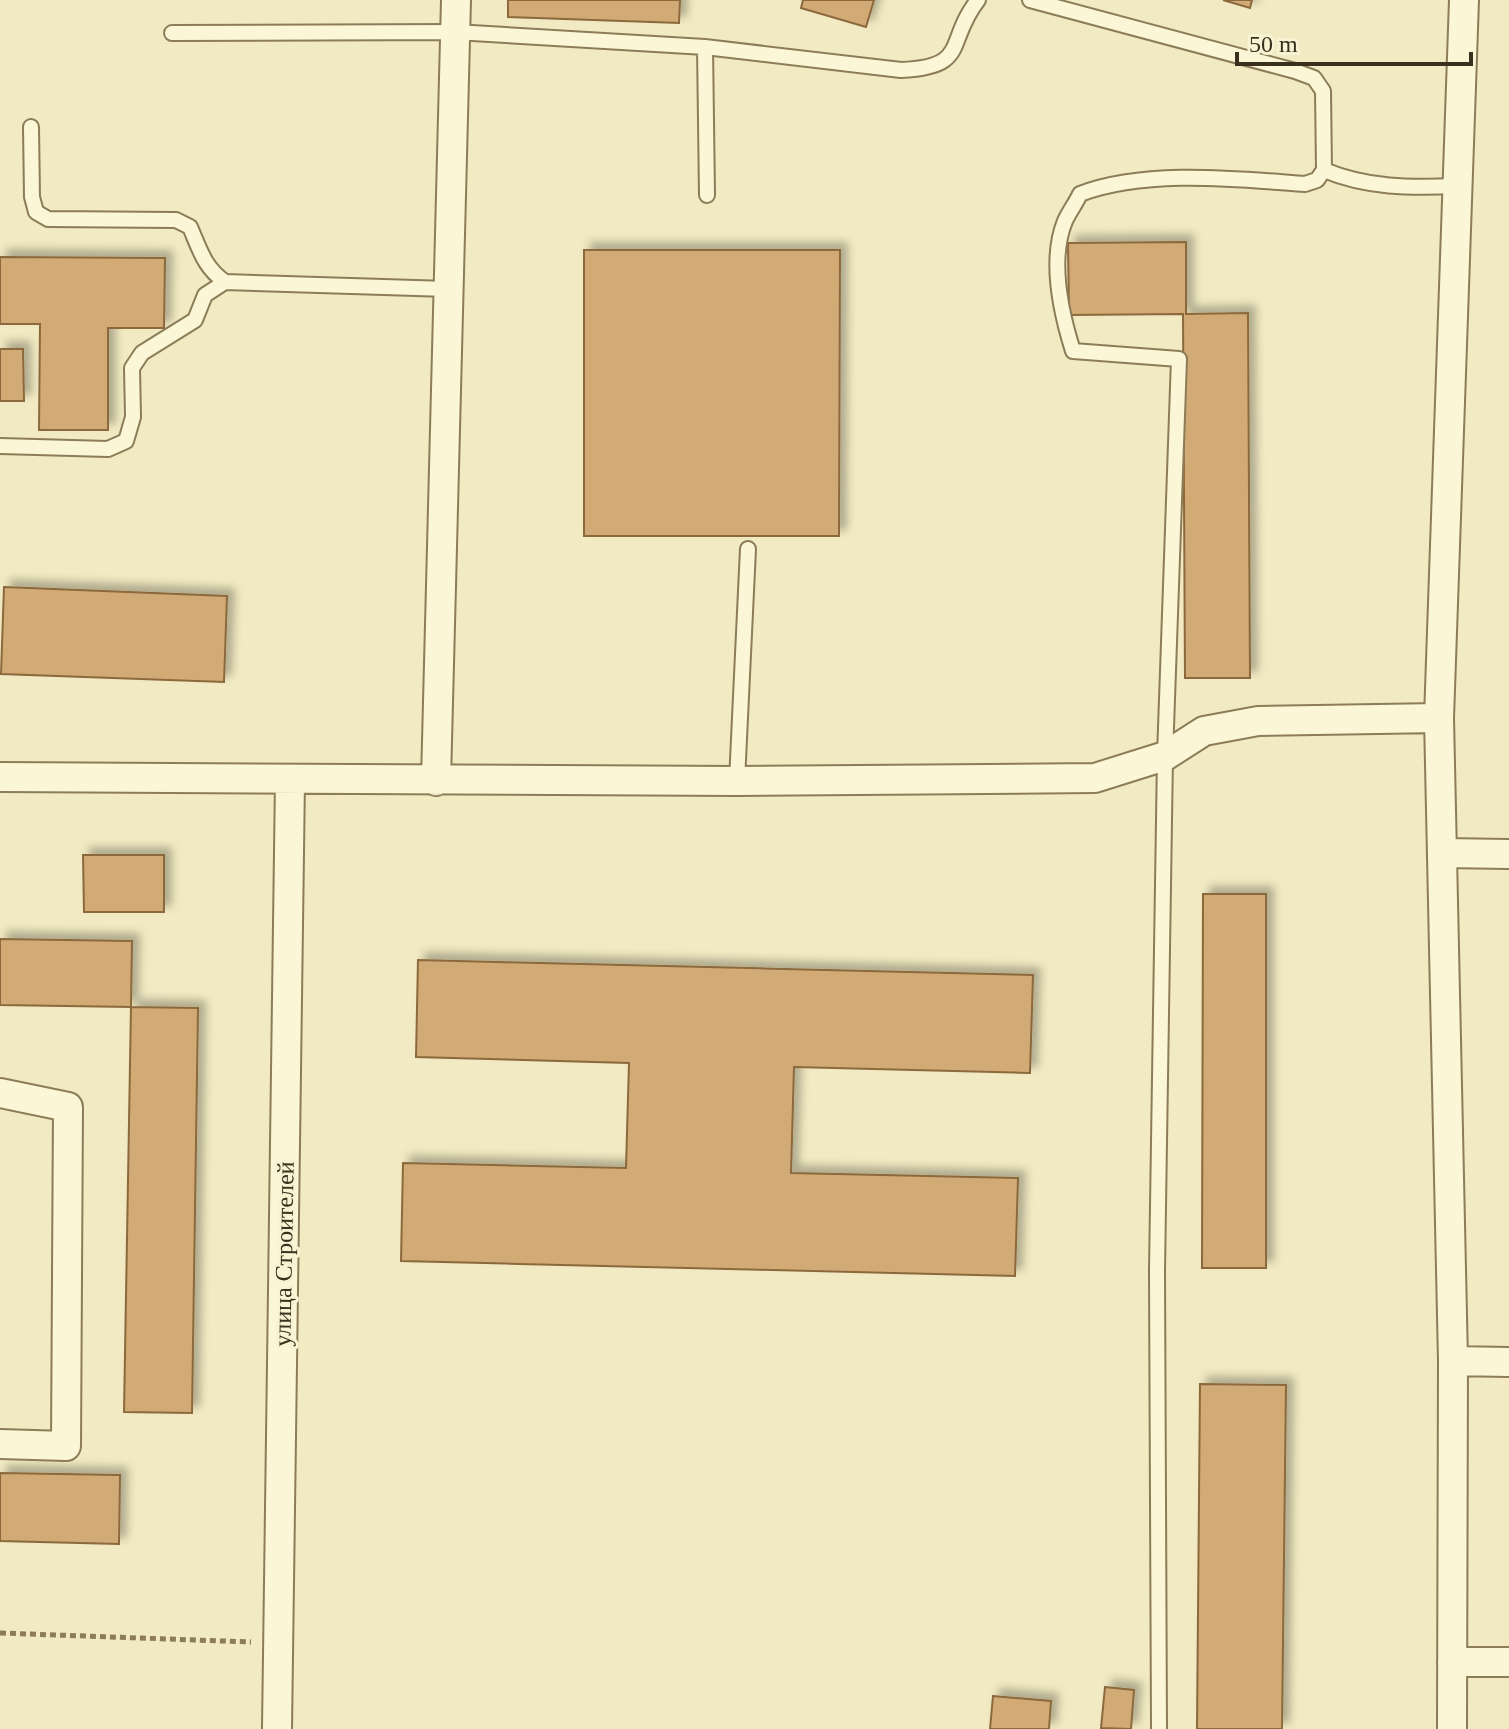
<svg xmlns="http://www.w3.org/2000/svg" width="1509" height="1729" font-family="'Times New Roman',serif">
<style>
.building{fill:#d1aa75;stroke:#8c693c;stroke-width:2;filter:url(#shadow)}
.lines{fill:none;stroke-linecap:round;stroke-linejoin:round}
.lane-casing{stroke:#8c7c58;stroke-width:18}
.street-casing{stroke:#8c7c58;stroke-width:32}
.path{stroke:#8c7c58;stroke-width:5;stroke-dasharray:6 4;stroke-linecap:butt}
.lane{stroke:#fbf6d6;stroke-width:14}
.street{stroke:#fbf6d6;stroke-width:28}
.labels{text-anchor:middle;stroke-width:6;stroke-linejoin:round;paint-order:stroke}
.street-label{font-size:24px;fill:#3b301d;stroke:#f8f3d2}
</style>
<defs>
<filter id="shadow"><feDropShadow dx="7" dy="-7" stdDeviation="4" flood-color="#0004"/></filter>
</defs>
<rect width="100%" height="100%" fill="#f1eac2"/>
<!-- building -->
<path class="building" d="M508,0H680L679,23L508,17Z
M803,0H874L866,27L801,8Z
M1223,0H1252L1250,8Z
M1186,242V314L1248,313L1250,678H1185L1183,314L1069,315L1068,243Z
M584,250H840L839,536H584Z
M0,257L165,258L164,328H108V430H39L40,324H0Z
M0,349H23L24,401H0Z
M4,587L227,596L224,682L1,674Z
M83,855H164V912H84Z
M1203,894H1266V1268H1202Z
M0,939L132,941L131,1007L0,1005Z
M418,960L1033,975L1030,1073L794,1067L791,1173L1018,1178L1015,1276L401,1261L403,1163L626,1168L629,1063L416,1057Z
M131,1007L198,1008L192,1413L124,1412Z
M1200,1384L1286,1385L1282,1729H1197Z
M0,1473L120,1475L119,1544L0,1541Z
M1105,1687L1134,1690L1131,1729L1101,1728Z
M993,1696L1051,1701L1049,1729H990Z"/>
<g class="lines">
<defs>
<path id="lane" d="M1030,0L1295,71L1314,78L1323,91L1324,170L1317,180L1305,184C1236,179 1146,169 1080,194C1076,203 1069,212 1065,221C1049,260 1061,313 1073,351L1179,359L1165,756L1157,1271L1159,1729
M172,33L455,32L705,47L901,70C970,67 945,42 978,0
M705,47L707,195
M31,127L32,197L36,212L48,219L176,220L190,227C200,250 204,267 225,282
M1324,170C1367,188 1410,188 1457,186
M0,446L108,449L126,441L133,417L132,368L142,353L195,320L205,295L225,282L448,289
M737,781L748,549"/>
<path id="street" d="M0,777L737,781L1095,778L1165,756L1204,731L1258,721L1439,718
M436,781L456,0
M1443,853L1509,854
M0,1093L68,1107L66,1446L0,1444
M1453,1361L1509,1362
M1452,1662H1509
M277,1729L290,779
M1452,1729L1453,1361L1439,718L1464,0"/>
</defs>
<!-- lane casing -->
<use href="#lane" class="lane-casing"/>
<!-- street casing -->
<use href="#street" class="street-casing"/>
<!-- path -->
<path class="path" d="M0,1633L251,1642"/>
<!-- lane -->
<use href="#lane" class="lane"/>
<!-- street -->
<use href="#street" class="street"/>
</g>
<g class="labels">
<!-- street labels -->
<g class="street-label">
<text transform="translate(284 1254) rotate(-89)" y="8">улица Строителей</text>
</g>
</g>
<!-- scale -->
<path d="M1237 52v12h234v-12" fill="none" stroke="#3b301d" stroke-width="4"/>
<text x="1249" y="52" font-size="24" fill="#3b301d" stroke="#f8f3d2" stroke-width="6" paint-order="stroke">50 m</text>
</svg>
